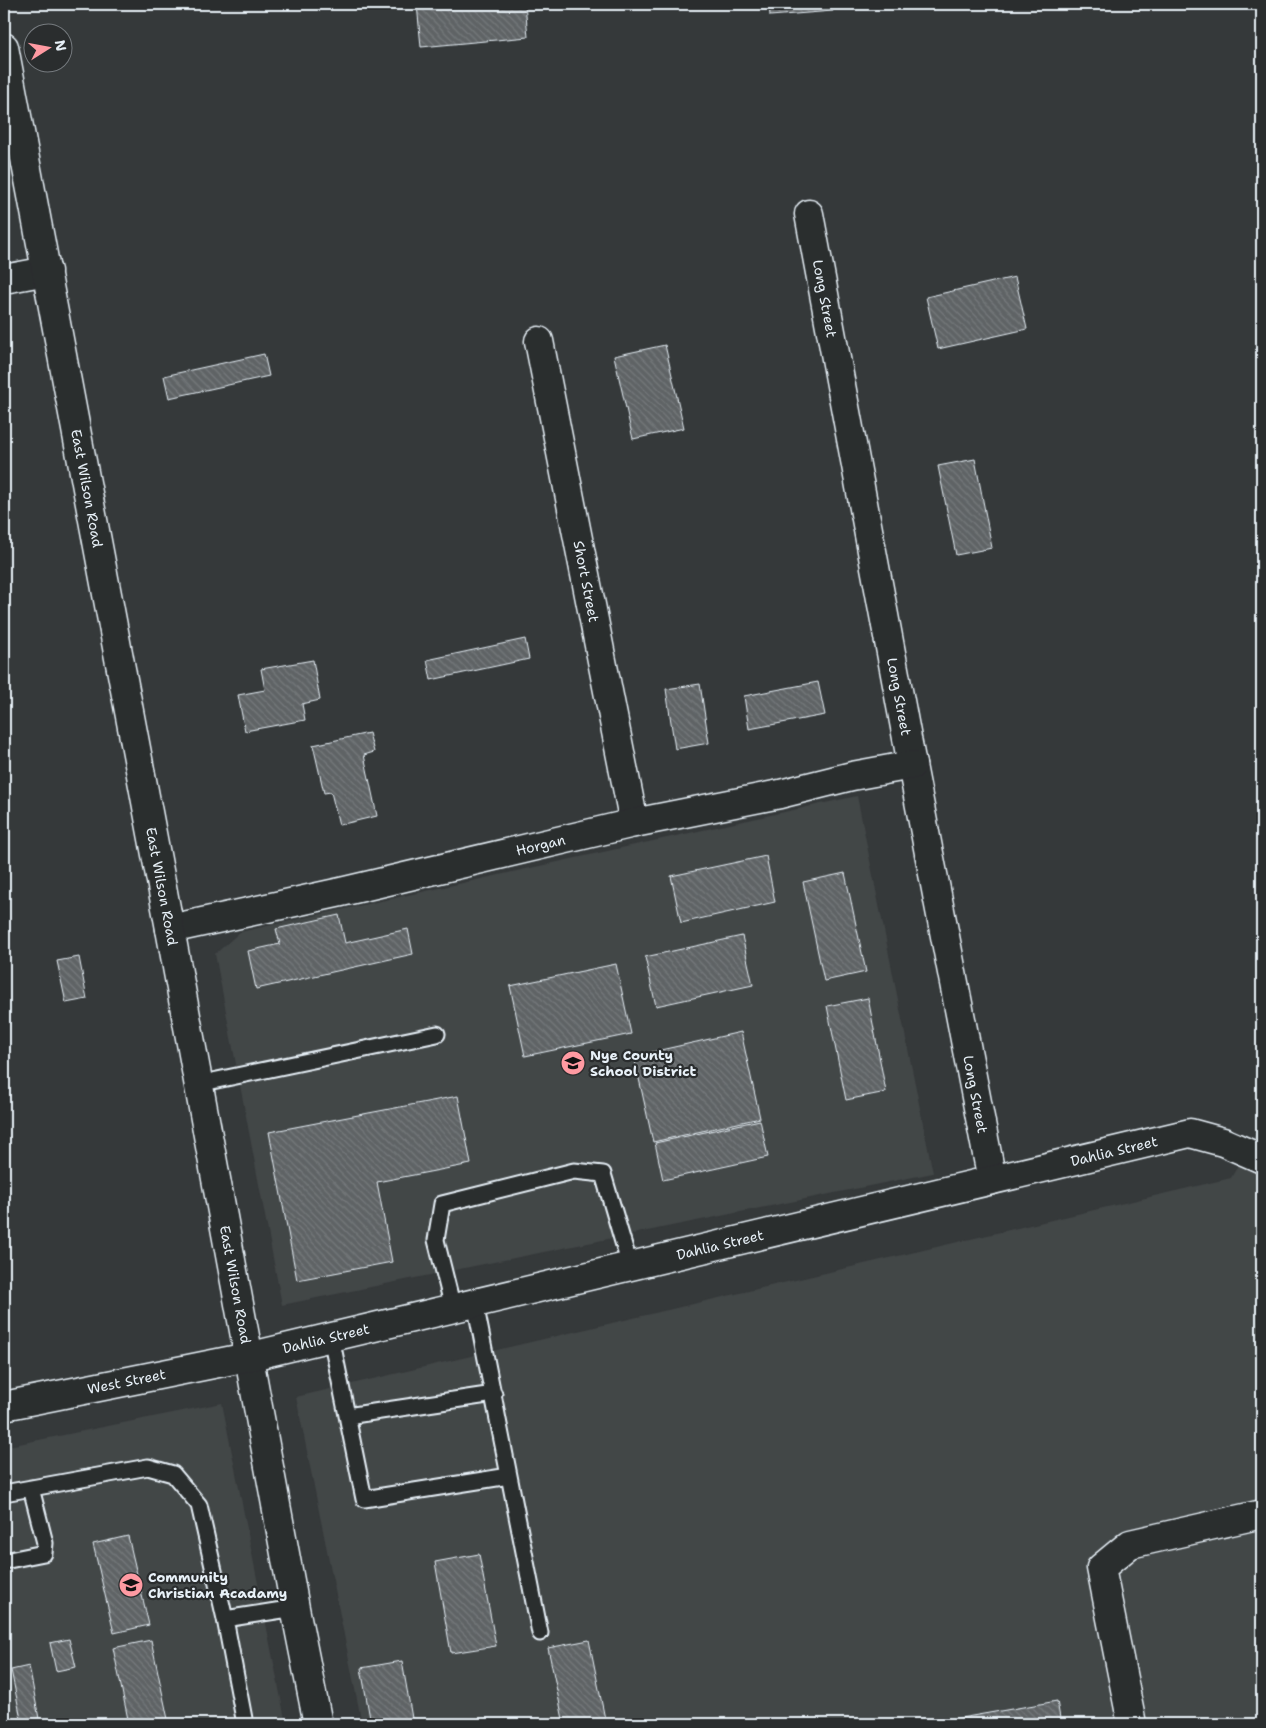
<svg xmlns="http://www.w3.org/2000/svg" width="1266" height="1728" font-family="'Shantell Sans',sans-serif">
<style>
.built{fill:#424647}
.building{fill:url(#building-back-hatch);stroke:#e8f1f8}
.lines{fill:none;stroke-linecap:round;stroke-linejoin:round}
.service-casing{stroke:#e8f1f8;stroke-width:19}
.minor-casing{stroke:#e8f1f8;stroke-width:31}
.tertiary-casing{stroke:#e8f1f8;stroke-width:31}
.service{stroke:#2a2d2e;stroke-width:15}
.minor{stroke:#2a2d2e;stroke-width:28}
.tertiary{stroke:#2a2d2e;stroke-width:28}
.labels{text-anchor:middle;stroke-width:4.5;stroke-linejoin:round;paint-order:stroke}
.street-label{font-size:14px;fill:#e8f1f8;stroke:#2a2d2e}
.poi-label{font-size:14px;font-weight:bold;fill:#e8f1f8;stroke:#2a2d2e;text-anchor:start}
</style>
<defs>
<pattern id="building-back-hatch" width="6" height="6" patternUnits="userSpaceOnUse" patternTransform="scale(1.25)"><rect width="6" height="6" fill="#5f6365"/><path d="M-1 5l2 2M0 0l6 6M5-1l2 2" fill="none" stroke="#767a7c"/></pattern>
</defs>
<rect width="100%" height="100%" fill="#35393a"/>
<filter id="ink" filterUnits="userSpaceOnUse"><feTurbulence type="fractalNoise" baseFrequency=".02" numOctaves="2"/><feDisplacementMap in="SourceGraphic" scale="10" xChannelSelector="R" yChannelSelector="G"/><feConvolveMatrix kernelMatrix="1 2 1 2 8 2 1 2 1" color-interpolation-filters="sRGB"/></filter>
<g filter="url(#ink)">
<!-- built -->
<path class="built" d="M857,796L933,1173L282,1305L215,954L240,932Z
M1262,1122V1724H362L296,1397L1231,1178Z
M222,1403L286,1724H4V1447Z"/>
<!-- building -->
<path class="building" d="M417,4H525L528,37L421,47Z
M769,4H832L833,11L770,16Z
M1015,277L1027,329L938,349L926,297Z
M665,345L684,428L633,439L614,356Z
M264,354L269,376L169,398L164,376Z
M975,459L992,548L956,555L938,466Z
M525,639L529,659L431,680L427,660Z
M313,660L320,700L302,704L305,720L245,731L238,695L265,690L261,669Z
M818,682L825,715L749,729L744,696Z
M700,684L709,743L675,749L666,689Z
M369,733L374,752L364,755L377,816L339,825L331,792L324,793L313,745Z
M766,856L775,902L681,923L671,876Z
M845,873L866,972L824,981L803,882Z
M339,915L345,943L408,929L413,954L256,989L248,951L280,944L276,929Z
M742,936L753,985L656,1006L645,957Z
M79,957L87,999L66,1003L57,961Z
M616,964L631,1034L525,1056L510,986Z
M868,998L886,1092L846,1100L827,1006Z
M741,1032L760,1118L653,1142L634,1056Z
M458,1096L471,1164L377,1182L392,1262L297,1280L269,1132Z
M760,1120L768,1157L663,1180L655,1143Z
M128,1536L149,1625L114,1633L93,1544Z
M479,1554L496,1646L451,1653L435,1562Z
M69,1639L76,1667L56,1671L50,1643Z
M151,1640L169,1724H129L113,1648Z
M589,1640L606,1724H564L548,1648Z
M402,1661L413,1724H371L361,1668Z
M29,1666L40,1724H22L11,1670Z
M1057,1701L1061,1724H927Z"/>
<g class="lines">
<defs>
<path id="service" d="M198,1084L437,1034
M475,1303L540,1633
M453,1308L436,1240L442,1204L574,1171L603,1174L630,1266
M331,1337L364,1499L509,1476
M347,1416L494,1394
M4,1493L148,1467L173,1474L199,1505L225,1619L295,1608
M4,1561L44,1553L45,1543L31,1488
M225,1619L245,1724"/>
<g id="minor">
<path id="s1" d="M809,214L912,765L992,1180"/>
<path d="M4,279L47,271"/>
<path id="s2" d="M539,341L634,823"/>
<path id="s3" d="M170,929L341,892L634,823L780,794L852,776L912,765"/>
<path d="M1132,1724L1101,1568L1130,1544L1262,1514"/>
</g>
<g id="tertiary">
<path id="s4" d="M4,47L170,929L295,1608L318,1724"/>
<path id="s5" d="M4,1406L248,1357L1190,1133L1223,1142L1262,1159"/>
</g>
</defs>
<!-- service casing -->
<use href="#service" class="service-casing"/>
<!-- minor casing -->
<use href="#minor" class="minor-casing"/>
<!-- tertiary casing -->
<use href="#tertiary" class="tertiary-casing"/>
<!-- service -->
<use href="#service" class="service"/>
<!-- minor -->
<use href="#minor" class="minor"/>
<!-- tertiary -->
<use href="#tertiary" class="tertiary"/>
</g>
</g>
<!-- icons -->
<defs>
<symbol id="school-disc" viewBox="-11 -11 22 22"><circle r="9.5" fill="#ff9aa2" stroke="#2a2d2e"/><path d="M0-5L7-2L0 1L-7-2ZM-4 1L0 2.5L4 1V4Q0 6-4 4Z" fill="#111"/></symbol>
</defs>
<g fill-rule="evenodd">
<use href="#school-disc" x="559" y="1049" width="28" height="28"/>
<use href="#school-disc" x="117" y="1571" width="28" height="28"/>
</g>
<g class="labels">
<!-- street labels -->
<g class="street-label">
<text dy="5" stroke="none"><textPath href="#s1" startOffset="86">Long Street</textPath></text>
<text dy="5" stroke="none"><textPath href="#s4" startOffset="449">East Wilson Road</textPath></text>
<text dy="5" stroke="none"><textPath href="#s2" startOffset="245">Short Street</textPath></text>
<text dy="5" stroke="none"><textPath href="#s1" startOffset="491">Long Street</textPath></text>
<text dy="5" stroke="none"><textPath href="#s3" startOffset="380">Horgan</textPath></text>
<text dy="5" stroke="none"><textPath href="#s4" startOffset="854">East Wilson Road</textPath></text>
<text dy="5" stroke="none"><textPath href="#s1" startOffset="896">Long Street</textPath></text>
<text dy="5" stroke="none"><textPath href="#s5" startOffset="1139">Dahlia Street</textPath></text>
<text dy="5" stroke="none"><textPath href="#s5" startOffset="734">Dahlia Street</textPath></text>
<text dy="5" stroke="none"><textPath href="#s4" startOffset="1259">East Wilson Road</textPath></text>
<text dy="5" stroke="none"><textPath href="#s5" startOffset="329">Dahlia Street</textPath></text>
<text dy="5" stroke="none"><textPath href="#s5" startOffset="125">West Street</textPath></text>
</g>
<!-- poi labels -->
<g class="poi-label">
<text x="590" y="1060">Nye County<tspan x="590" dy="16">School District</tspan></text>
<text x="148" y="1582">Community<tspan x="148" dy="16">Christian Acadamy</tspan></text>
</g>
</g>
<!-- margin -->
<rect width="1266" height="1728" fill="none" stroke="#2a2d2e" stroke-width="20"/>
<rect x="10" y="10" width="1246" height="1708" fill="none" stroke="#e8f1f8" stroke-width="2" filter="url(#ink)"/>
<!-- north arrow -->
<g transform="translate(48 48) rotate(79)"><circle r="24" fill="#2a2d2e" stroke="#767b7f"/>
<path d="M0-4L9 19L0 12L-9 19Z" fill="#ff9aa2"/>
<text y="-8" font-size="14" font-weight="bold" text-anchor="middle" fill="#e8f1f8">N</text>
</g>
</svg>
